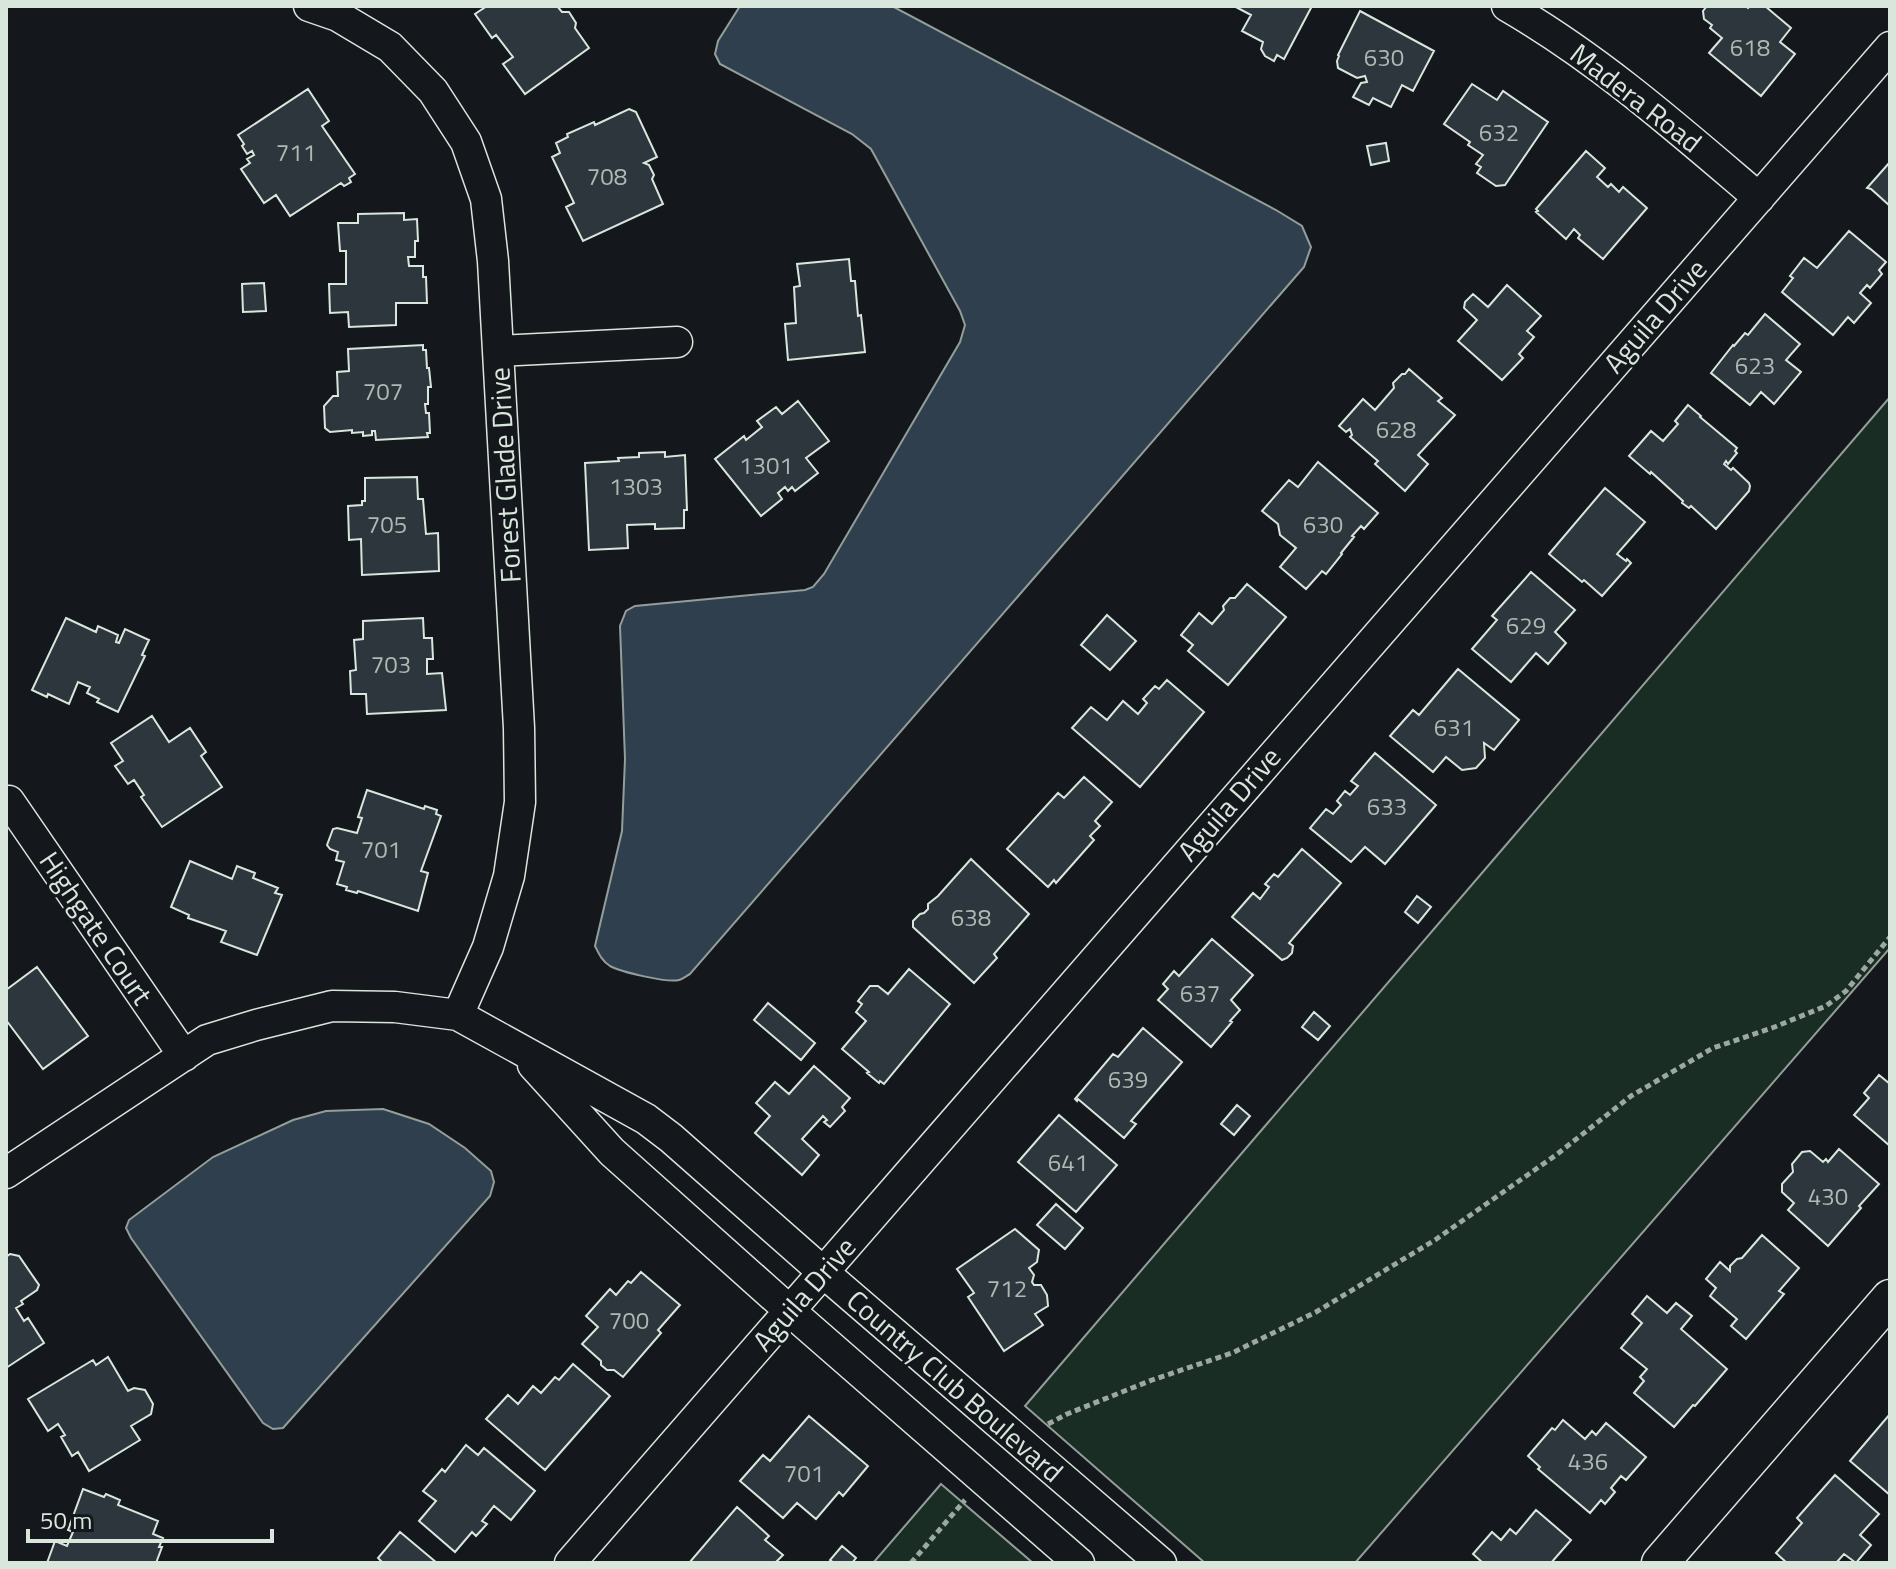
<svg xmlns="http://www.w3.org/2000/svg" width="1896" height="1569" font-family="'Titillium Web',sans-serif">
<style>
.green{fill:#1a2d24;stroke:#939e99;stroke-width:2}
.water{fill:#2f3f4d;stroke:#939e99;stroke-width:2}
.building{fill:#2c363c;stroke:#d8e6dc;stroke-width:2}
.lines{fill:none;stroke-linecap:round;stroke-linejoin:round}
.minor-casing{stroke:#d8e6dc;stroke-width:33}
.tertiary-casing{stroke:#d8e6dc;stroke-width:39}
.path{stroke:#9da8a2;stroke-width:5;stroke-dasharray:6 4;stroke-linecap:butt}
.minor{stroke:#14181c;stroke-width:30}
.tertiary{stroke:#14181c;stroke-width:36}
.labels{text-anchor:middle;stroke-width:6;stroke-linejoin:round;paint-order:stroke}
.number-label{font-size:24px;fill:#adbab4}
.street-label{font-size:28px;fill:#d8e6dc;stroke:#14181c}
</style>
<rect width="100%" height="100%" fill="#14181c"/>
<!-- green -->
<path class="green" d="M1890,397V948L1355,1563H1205L1025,1406Z
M941,1484L1033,1563H873Z"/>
<!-- water -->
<path class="water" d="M740,6H892L1276,210L1302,226L1311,247L1304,267L690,974C686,976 683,979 679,980C667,983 621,972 610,966C602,961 599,954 595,946L622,831L625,759L620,626L626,611L635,606L805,590L813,587L824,574L960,342L965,325L960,311L871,149L852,134L720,64L715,54L718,41Z
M383,1109L429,1124L465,1148L491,1171L494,1182L490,1196L283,1428L273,1429L263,1423L131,1238L126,1228L129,1220L213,1157L293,1120L326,1111Z"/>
<!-- building -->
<path class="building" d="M487,6H557L562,12H569L576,23L575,28L589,48L525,94L503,64L513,57L496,35L492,38L475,14Z
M1234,6H1312L1284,59L1277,55L1274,61L1265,56L1261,49L1263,42L1242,31L1251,15Z
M1707,6H1745L1748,8L1750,6H1765L1791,28L1780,42L1795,54L1761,96L1709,53L1722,38L1710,28L1712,25L1704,19L1703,11Z
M1360,11L1434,51L1413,91L1402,85L1391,107L1373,98L1369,105L1353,97L1361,83L1367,82L1365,76L1357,78L1338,68L1337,61L1339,56L1338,55Z
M1472,84L1497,100L1503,91L1548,122L1505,185L1496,186L1477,173L1481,167L1476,164L1483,155L1468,145L1470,142L1444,124Z
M308,89L329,121L322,126L355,174L349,178L351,182L344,186L341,183L290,216L276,195L264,203L241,169L250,163L247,159L254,155L252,151L247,154L242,146L244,144L238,135Z
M629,109L636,112L657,157L644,163L649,165L654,175L652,179L663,204L583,241L566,207L574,203L552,157L560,153L556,143L568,137L567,134L594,122L595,125Z
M1386,143L1389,161L1371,165L1367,146Z
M1586,151L1605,168L1597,177L1608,187L1611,184L1619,192L1623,187L1647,208L1603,259L1578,238L1580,235L1574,229L1566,239L1536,212L1538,211L1536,209Z
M1890,162V206L1871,189L1867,188Z
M404,213V220L417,219L418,241H415V257H408L409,266H423V277H426L427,303H396V325L349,327L348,312L330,313L329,284H346V251H340L338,223H358V214Z
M1849,231L1886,262L1879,270L1882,274L1870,288L1867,285L1860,293L1871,303L1854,323L1848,317L1833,335L1782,292L1793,278L1790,276L1804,258L1817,268Z
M849,259L851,281H855L858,316L861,315L865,352L788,360L785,324L796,323L794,287L800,286L797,264Z
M264,283L266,311L243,312L242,284Z
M1507,285L1541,316L1527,331L1534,337L1519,354L1523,358L1502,380L1458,341L1477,320L1464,308L1465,302L1473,294L1488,307Z
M1765,314L1800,344L1786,360L1801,372L1774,404L1761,392L1750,405L1711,373L1733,345L1734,346L1745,333L1748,335Z
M423,345V350H426L427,368H429L431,387H428V404H425L426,413H429L430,433H427L428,437L376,440L375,431H372V435L363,436V432L352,433V430L330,432L325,428L324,406L333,396H338L337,372L349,371L348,349Z
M1409,369L1442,398L1438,401L1455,415L1418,455L1428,464L1405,491L1375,464L1378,461L1350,437L1352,435L1350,429L1346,432L1339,426L1363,399L1375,410L1394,388L1393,383L1402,374H1405Z
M798,401L829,441L806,458L818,473L795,491L792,487L788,491L785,487L778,493L782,499L761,516L715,459L744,436L746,440L762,427L757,421L776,407L782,414Z
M1688,405L1701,416L1700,417L1737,448L1735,451L1737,453L1728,464L1726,461L1724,464L1731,470L1733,468L1749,483L1750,486L1749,491L1716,529L1691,506L1689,508L1682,503L1683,501L1651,472L1650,474L1629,456L1651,431L1663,441L1678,424L1675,421Z
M665,452V457L685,455L687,510H684V528L655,529V524L627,525L628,548L589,550L585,463L619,461L618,458L639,457V453Z
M1318,462L1378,513L1364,529L1361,526L1352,536L1354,537L1341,553L1342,554L1326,574L1322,571L1306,589L1280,567L1296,548L1280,535L1278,524L1262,511L1289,480L1298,487Z
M417,477L418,499H423L426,534L438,533L439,571L362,575L361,539L349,540L348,506L362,505V501H365V478Z
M1605,488L1645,522L1617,554L1626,561L1627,559L1631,563L1602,596L1584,580L1582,582L1549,554Z
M1531,572L1575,610L1555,632L1566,643L1548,664L1536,653L1511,682L1472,649L1497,620L1492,616Z
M1247,584L1286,617L1228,685L1188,651L1193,645L1181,635L1199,613L1212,624L1224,610L1223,606L1230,598H1235Z
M1107,615L1136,641L1110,670L1081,645Z
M66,618L96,632L98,626L118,635L116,642L119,643L125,629L149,640L142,655L145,656L118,712L97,702L99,699L87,693L90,687L78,682L69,704L48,694L47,697L32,690Z
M423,618L424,638H432L433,659H427V674L442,673L446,710L367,714L366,694H351L350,671L356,670L354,640L363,639V621Z
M1458,669L1519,720L1494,750L1484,743L1485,758L1476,768L1462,770L1446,757L1433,772L1390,736L1413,710L1419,715Z
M1167,680L1204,712L1140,787L1072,728L1091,707L1107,720L1123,701L1138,714L1147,703L1143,699L1155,686L1159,689Z
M152,716L169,742L190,728L206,752L201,756L222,787L162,827L141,797L144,795L134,780L128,784L115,766L123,761L111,743Z
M1375,753L1436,805L1385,864L1365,847L1351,862L1310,828L1326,809L1333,814L1341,805L1337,801L1345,791L1350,795L1358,786L1351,781Z
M1084,777L1112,802L1095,821L1100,826L1090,836L1094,840L1056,883L1054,880L1048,887L1007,849L1058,793L1064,798Z
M367,790L424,809L425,806L437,810L436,814L441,816L421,871L428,873L418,911L358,891L357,893L346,890L347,887L337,884L344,862L336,860L338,852L330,849L327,845L333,829L337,828L357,833L362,818L358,817Z
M1302,849L1341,883L1289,943L1293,946L1292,953L1287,958L1282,960L1232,917L1253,893L1260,899L1269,887L1265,884L1274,874L1278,877Z
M971,859L1029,914L994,954L997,958L974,983L913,927V921L920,914L924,913L928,909V904L938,896Z
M190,861L232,879L237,866L255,873L253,878L278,888L275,893L282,895L257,955L221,942L226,931L188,918L189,915L171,907Z
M1417,896L1431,907L1418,923L1405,912Z
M1212,939L1253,975L1231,1000L1240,1010L1230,1021L1232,1022L1211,1047L1158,1000L1168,989L1163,984L1174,971L1179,976Z
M37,967L88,1036L43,1069L6,1020V990Z
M909,969L950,1004L884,1084L880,1081L879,1083L867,1073L869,1072L842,1049L866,1021L856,1012L862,1004L858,1001L870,986H878L888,994Z
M768,1003L815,1043L801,1060L754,1020Z
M1314,1012L1330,1026L1318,1040L1302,1027Z
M1143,1028L1182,1062L1131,1121L1136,1124L1124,1138L1078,1099L1077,1101L1075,1099L1113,1054L1118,1057Z
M814,1066L850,1098L842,1107L845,1111L830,1127L824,1122L827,1120L823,1116L802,1139L819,1155L802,1175L755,1133L770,1116L756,1103L775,1082L789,1094Z
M1879,1075L1890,1084V1146L1854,1115L1869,1098L1864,1093Z
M1237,1105L1250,1116L1234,1135L1221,1124Z
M1059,1115L1117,1165L1076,1212L1018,1162Z
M1839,1149L1879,1184L1859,1206L1861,1208L1828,1246L1788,1210L1794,1203L1782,1192V1184L1793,1172L1792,1164L1802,1152L1810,1151L1823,1162L1826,1159L1828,1162Z
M1056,1204L1083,1228L1065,1249L1037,1225Z
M1015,1229L1039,1250L1037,1262L1029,1268L1034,1275L1032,1282L1034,1285H1041L1047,1295L1048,1306L1035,1314L1043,1325L1004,1351L968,1297L974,1293L957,1269Z
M1762,1235L1799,1268L1779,1291L1784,1294L1746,1339L1731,1326L1737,1319L1710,1296L1716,1288L1706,1279L1720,1262L1730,1271V1266L1737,1259L1742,1258Z
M10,1254L19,1256L39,1285L37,1290L21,1301L23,1304L16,1308L24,1321L28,1318L44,1343L6,1368V1257Z
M641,1272L680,1305L658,1330L661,1333L623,1377L614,1370H607L601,1365V1361L582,1344L598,1327L586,1316L610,1289L616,1295L628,1281L631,1283Z
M1647,1296L1667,1313L1676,1303L1692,1316L1681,1329L1727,1369L1695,1406L1693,1405L1674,1427L1634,1393L1644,1381L1640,1377L1647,1369L1621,1348L1642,1323L1632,1314Z
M108,1357L128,1391L134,1388L145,1390L153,1404L151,1414L131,1426L140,1440L89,1471L78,1452L72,1456L61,1437L65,1435L58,1424L48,1431L28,1399L93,1360L96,1365Z
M573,1364L610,1396L545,1470L486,1419L508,1395L518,1404L533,1386L541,1393L555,1377L559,1380Z
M1890,1414V1495L1850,1461Z
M809,1416L868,1466L843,1496L839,1492L816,1519L797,1503L783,1518L740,1481L763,1455L770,1461Z
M1563,1420L1585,1439L1592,1431L1596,1435L1606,1423L1646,1457L1626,1480L1621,1476L1611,1488L1615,1492L1605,1504L1601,1500L1590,1513L1538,1469L1540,1467L1528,1456L1552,1428L1555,1430Z
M466,1445L478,1455L484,1448L535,1491L511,1520L494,1506L482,1521L487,1524L476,1536L472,1532L455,1552L419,1521L436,1501L423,1491L442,1469L445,1472Z
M1835,1475L1879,1514L1860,1535L1871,1545L1856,1563L1844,1554L1836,1563H1787L1776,1553L1802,1523L1797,1518Z
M83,1489L104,1497L106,1494L120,1500L118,1505L158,1521L153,1534L163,1538L159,1547H162L156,1563H47L55,1541L67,1546L73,1532L68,1530Z
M737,1507L769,1536L765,1540L783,1555L775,1563H689Z
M1536,1510L1571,1540L1551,1563H1483L1473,1554L1492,1532L1501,1540L1510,1529L1516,1534Z
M400,1532L437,1563H383L378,1558Z
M842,1546L856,1558L852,1563H834L830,1560Z"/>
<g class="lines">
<defs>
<path id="minor" d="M309,6L338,16L390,47L433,91L466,142L486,199L493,261L498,351L519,728L520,802L509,876L488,947L458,1015
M1507,6C1599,59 1678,129 1759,198
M498,351L677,342
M9,801L184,1056
M533,1065L612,1152L790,1311L1079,1563
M6,1173L207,1040L256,1025L332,1006L395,1007L458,1015L646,1119L671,1138L823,1272L1161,1563
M570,1563L1890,47"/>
<path id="tertiary" d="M1660,1563L1890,1298"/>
</defs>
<!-- minor casing -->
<use href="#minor" class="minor-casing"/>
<!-- tertiary casing -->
<use href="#tertiary" class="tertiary-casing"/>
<!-- path -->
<path class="path" d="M1048,1424L1067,1414L1152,1380L1232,1353L1316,1312L1435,1240L1556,1155L1631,1096L1713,1048L1772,1028L1826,1006L1846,991L1890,937
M911,1563L965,1500"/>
<!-- minor -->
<use href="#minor" class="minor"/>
<!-- tertiary -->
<use href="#tertiary" class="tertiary"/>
</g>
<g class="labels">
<!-- number labels -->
<g class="number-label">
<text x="1750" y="56">618</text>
<text x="1384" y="66">630</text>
<text x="1499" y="141">632</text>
<text x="296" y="161">711</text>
<text x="607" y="185">708</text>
<text x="1755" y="374">623</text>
<text x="383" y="400">707</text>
<text x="1396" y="438">628</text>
<text x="766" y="474">1301</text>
<text x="636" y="495">1303</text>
<text x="387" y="533">705</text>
<text x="1323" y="533">630</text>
<text x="1526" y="634">629</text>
<text x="391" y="673">703</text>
<text x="1454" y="736">631</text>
<text x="1387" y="815">633</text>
<text x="381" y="858">701</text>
<text x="971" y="926">638</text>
<text x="1200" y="1002">637</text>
<text x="1128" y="1088">639</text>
<text x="1068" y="1171">641</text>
<text x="1828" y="1205">430</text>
<text x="1007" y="1297">712</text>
<text x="629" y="1329">700</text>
<text x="1588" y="1470">436</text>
<text x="804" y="1482">701</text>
</g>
<!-- street labels -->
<g class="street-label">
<text transform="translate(1636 98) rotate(38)" y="10">Madera Road</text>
<text transform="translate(1655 316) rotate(-49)" y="10">Aguila Drive</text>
<text transform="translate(505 475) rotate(-93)" y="10">Forest Glade Drive</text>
<text transform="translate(1229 804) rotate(-49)" y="10">Aguila Drive</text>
<text transform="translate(96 928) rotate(56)" y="10">Highgate Court</text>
<text transform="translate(804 1294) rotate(-49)" y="10">Aguila Drive</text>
<text transform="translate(955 1386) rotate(41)" y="10">Country Club Boulevard</text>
</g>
</g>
<!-- border -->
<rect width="1896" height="1569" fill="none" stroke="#d8e6dc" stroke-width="16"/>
<!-- scale -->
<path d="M28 1529v12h244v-12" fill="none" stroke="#d8e6dc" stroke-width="4"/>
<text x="40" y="1529" font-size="24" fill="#d8e6dc" stroke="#14181c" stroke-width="6" paint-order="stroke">50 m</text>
</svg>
